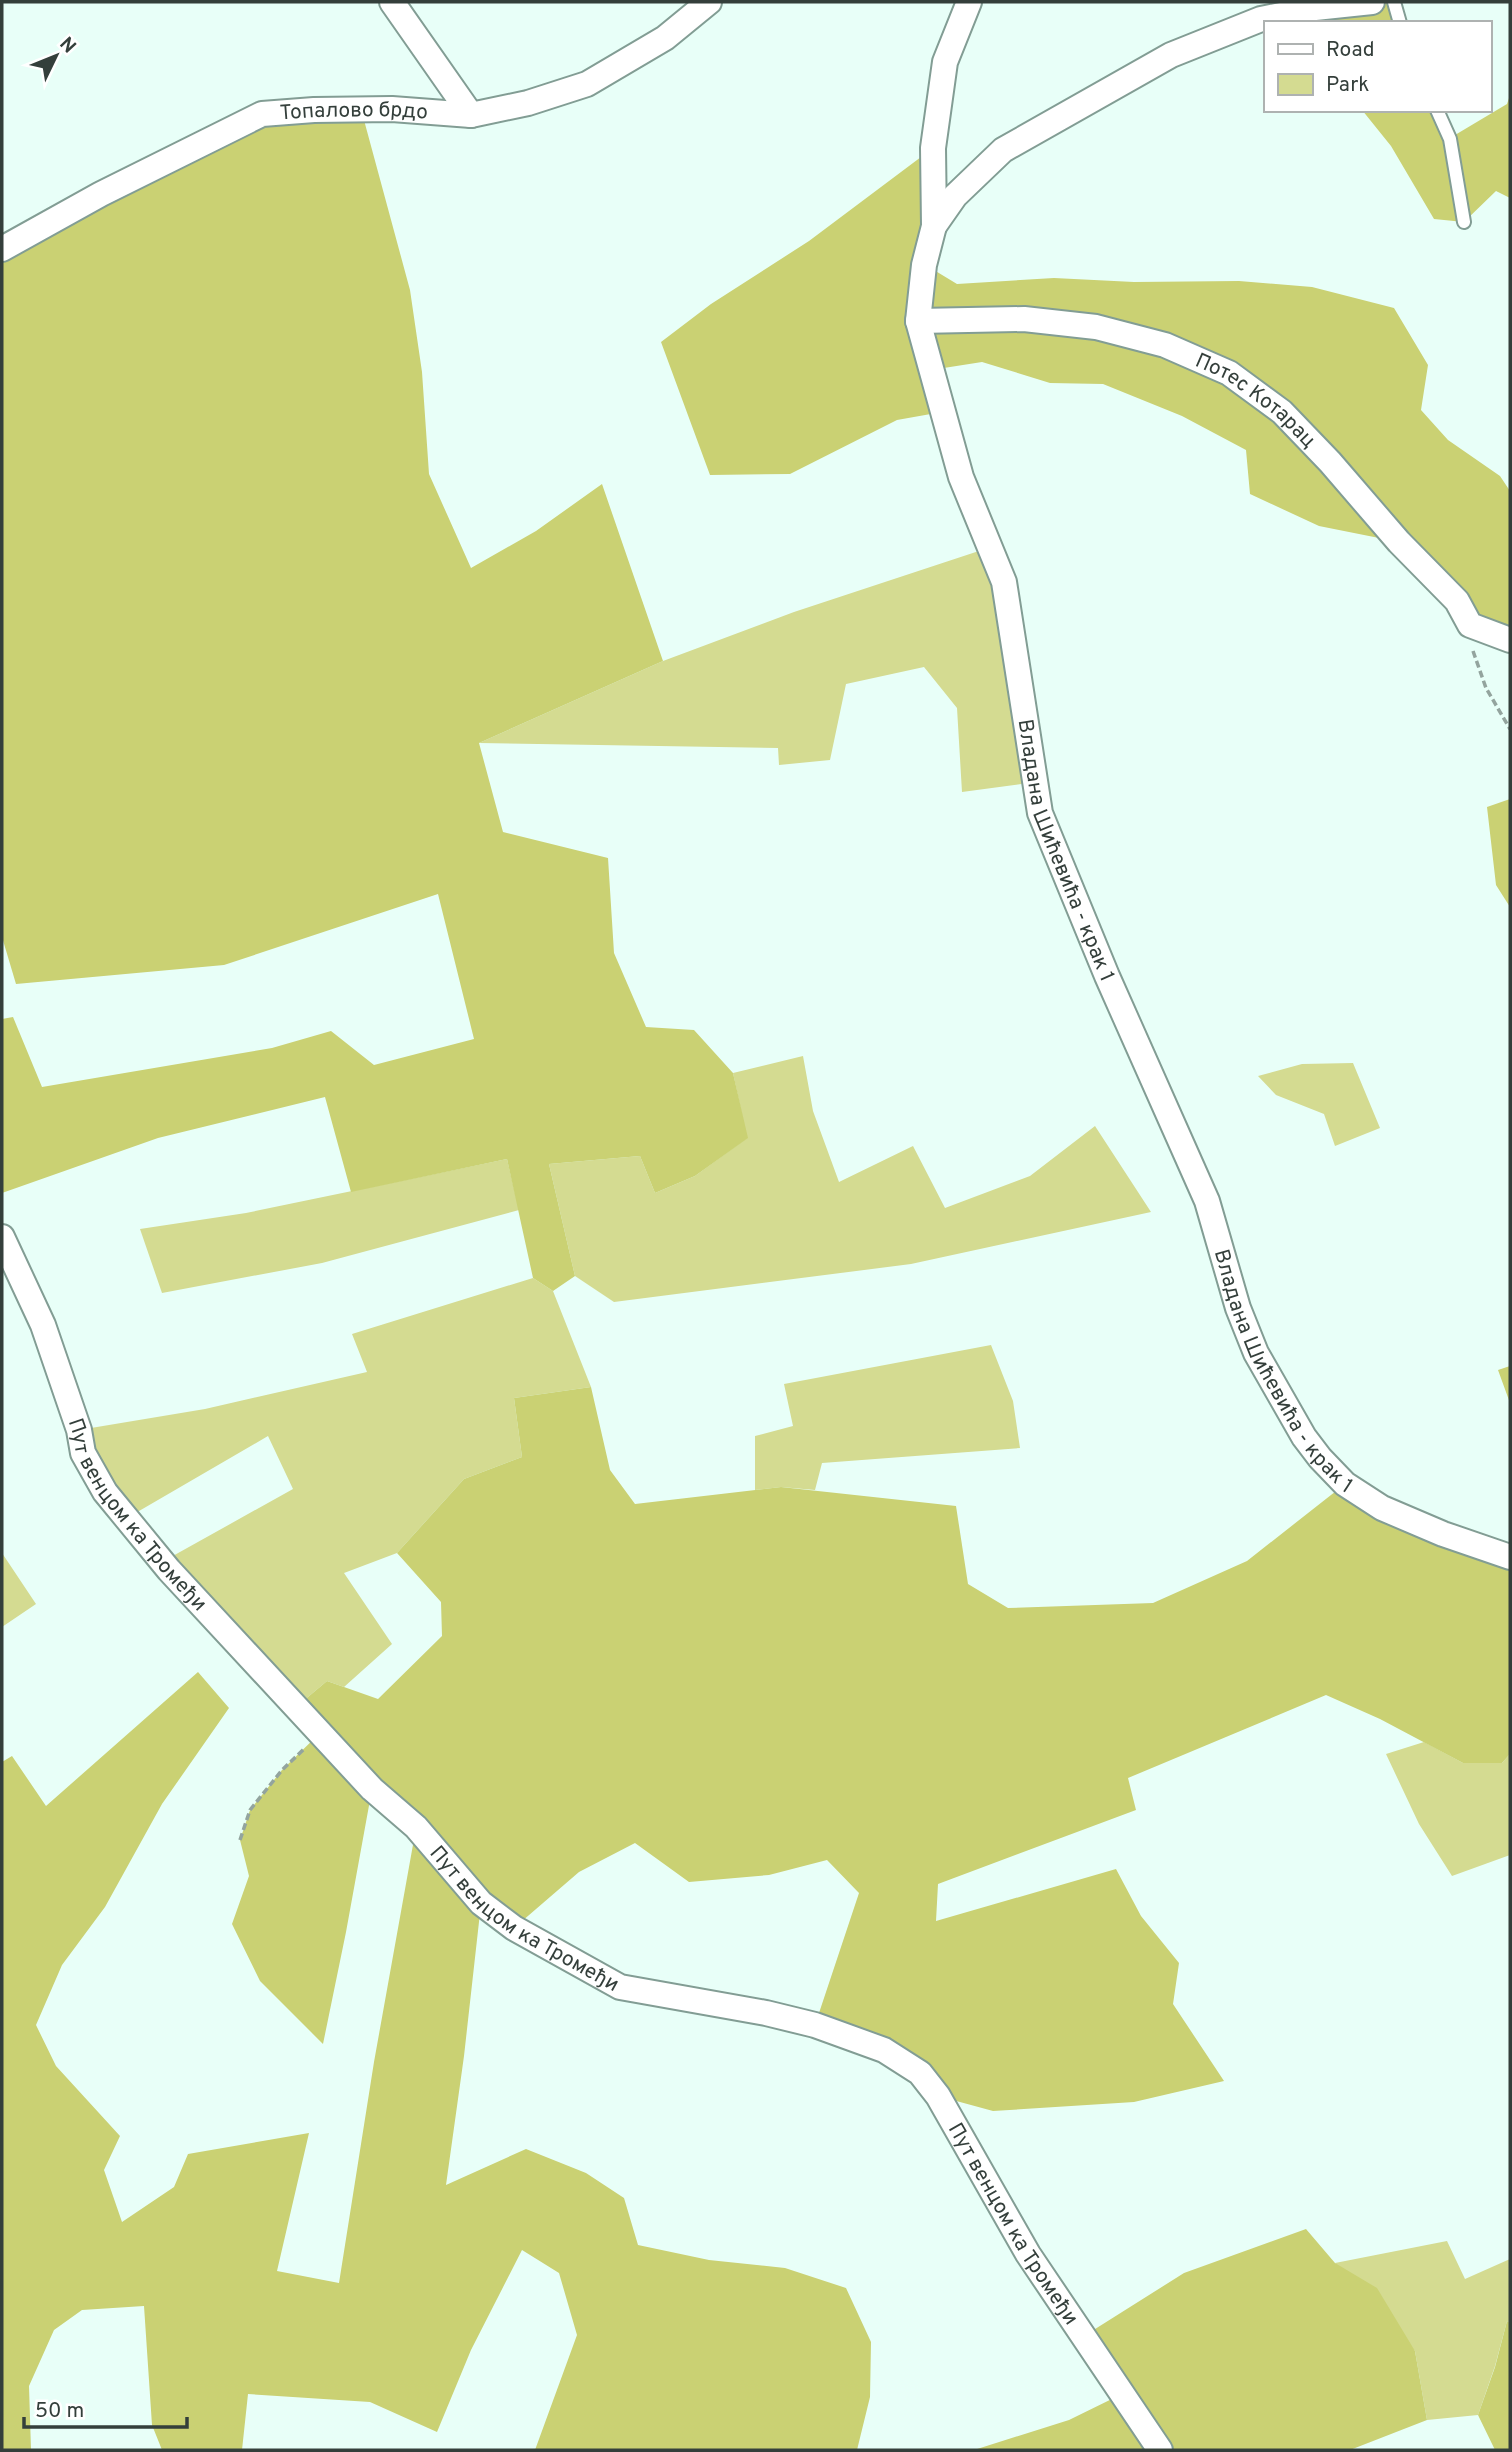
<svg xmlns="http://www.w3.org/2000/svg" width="1512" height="2452" font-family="Overpass,sans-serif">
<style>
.green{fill:#d4db91}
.forest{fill:#cad173}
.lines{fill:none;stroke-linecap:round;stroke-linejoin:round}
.lane-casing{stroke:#829d94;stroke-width:16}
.street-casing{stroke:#829d94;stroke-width:28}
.path{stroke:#93a49e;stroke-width:3.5;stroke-dasharray:7 3.5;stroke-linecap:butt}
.lane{stroke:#fff;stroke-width:12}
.street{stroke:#fff;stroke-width:24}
.labels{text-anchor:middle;stroke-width:5;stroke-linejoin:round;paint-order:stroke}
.street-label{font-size:21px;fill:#343f3b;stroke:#fff}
</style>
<rect width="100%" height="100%" fill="#e8fff8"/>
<!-- green -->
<path class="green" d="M991,547L1036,782L962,792L957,708L924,667L846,684L830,760L779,765L778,748L479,743L663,661L794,612Z
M803,1056L813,1111L839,1182L913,1146L945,1208L1030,1176L1095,1126L1151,1212L911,1264L614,1302L575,1276L549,1164L640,1156L655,1193L695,1176L747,1138L733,1073Z
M1353,1063L1380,1128L1335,1146L1324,1114L1276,1095L1258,1076L1302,1064Z
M507,1159L519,1210L322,1263L162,1293L140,1229L246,1213Z
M533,1278L553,1291L591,1387L514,1398L522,1457L464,1479L397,1553L344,1573L392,1644L344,1687L327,1681L296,1707L162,1562L293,1489L268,1436L127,1518L79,1430L205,1409L367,1372L352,1334Z
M991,1345L1013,1401L1020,1448L822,1463L815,1490L781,1487L755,1490V1436L793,1426L784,1384Z
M2,1553L36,1604L2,1627Z
M1424,1742L1463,1763H1502L1510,1754V1855L1452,1876L1419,1824L1386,1754Z
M1447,2241L1465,2279L1510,2259V2323L1507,2321L1495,2366L1478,2415L1427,2420L1415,2351L1335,2263Z"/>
<!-- forest -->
<path class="forest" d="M1372,2H1394L1400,23H1265Z
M1510,95V198L1496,191L1464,222L1434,219L1391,146L1362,110H1437L1450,138L1507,104Z
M361,109L410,290L422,372L429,474L471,568L536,531L602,484L663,661L479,743L503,832L608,858L614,953L646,1027L694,1030L733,1073L748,1138L695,1176L655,1193L640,1156L549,1164L575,1276L553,1291L533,1278L507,1159L351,1192L325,1097L158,1138L2,1193V1019L13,1017L42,1087L272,1048L331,1031L374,1065L474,1039L438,894L224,965L16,984L2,937V249L262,114Z
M933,148L924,264L957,284L1054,278L1134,282L1239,281L1312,287L1394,308L1428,365L1421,410L1448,440L1500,476L1510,491V640L1491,635L1399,542L1319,526L1250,494L1246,450L1182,416L1103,384L1050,383L982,362L931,370L942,412L897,420L790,474L710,475L661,342L711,304L809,241Z
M1510,799V907L1496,885L1487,807Z
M1510,1366V1403L1498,1370Z
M591,1387L610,1470L635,1504L781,1487L956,1506L968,1584L1008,1608L1153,1603L1247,1561L1345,1484L1510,1557V1754L1502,1763H1463L1380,1719L1326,1695L1128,1778L1136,1810L938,1884L936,1921L1116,1869L1141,1916L1179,1963L1173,2004L1224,2081L1134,2102L993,2111L938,2096L920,2073L815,2025L859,1893L827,1860L769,1875L689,1882L635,1843L579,1872L514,1928L481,1904L464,2056L446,2185L526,2149L586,2173L624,2198L638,2245L709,2260L785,2268L846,2288L871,2342L870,2397L857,2450H535L577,2335L559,2273L522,2250L471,2350L437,2432L370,2402L248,2394L242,2450H162L152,2425L144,2306L82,2310L54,2330L29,2386L31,2450H2V1762L12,1756L46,1806L198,1672L229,1708L162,1804L105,1907L62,1965L36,2025L56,2066L120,2136L104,2170L122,2222L174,2187L188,2154L309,2133L277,2271L339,2283L374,2062L416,1828L372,1789L346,1932L323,2044L260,1981L232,1924L249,1876L240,1840L250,1810L282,1770L320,1733L296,1707L327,1681L378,1699L442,1636L441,1602L397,1553L464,1479L522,1457L514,1398Z
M1306,2229L1335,2263L1377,2288L1415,2351L1427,2420L1350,2450H974L1069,2420L1122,2394L1084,2336L1184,2273Z
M1507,2321L1510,2323V2450H1495L1478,2415L1495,2367Z"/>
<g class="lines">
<defs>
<path id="lane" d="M1394,2L1400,23
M1437,110L1450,139L1464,222"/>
<g id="street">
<path d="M392,2L471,115"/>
<path id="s1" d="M969,2L945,62L933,148L934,226L924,265L918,321L961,477L1004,582L1040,813L1107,976L1207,1201L1238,1308L1256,1353L1304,1437L1320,1458L1345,1484L1382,1508L1443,1534L1510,1557"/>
<path d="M934,226L955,196L1003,150L1171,55L1261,19L1315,8L1372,2"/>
<path id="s2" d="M2,249L101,194L262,114L314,110L392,109L471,115L528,103L587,84L665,38L709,2"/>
<path id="s3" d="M918,321L1024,319L1096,327L1165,345L1229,373L1282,412L1330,462L1399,542L1457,601L1470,625L1510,640"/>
<path id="s4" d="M2,1237L43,1325L79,1430L83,1453L105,1492L169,1570L372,1789L416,1827L481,1903L514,1928L620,1987L766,2013L815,2025L884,2050L920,2073L938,2096L1028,2254L1160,2450"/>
</g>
</defs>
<!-- lane casing -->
<use href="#lane" class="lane-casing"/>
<!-- street casing -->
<use href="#street" class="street-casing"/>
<!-- path -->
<path class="path" d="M1473,651L1486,688L1510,729
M240,1840L250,1810L282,1770L304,1749"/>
<!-- lane -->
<use href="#lane" class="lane"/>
<!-- street -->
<use href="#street" class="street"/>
</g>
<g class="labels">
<!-- street labels -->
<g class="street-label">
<text dy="7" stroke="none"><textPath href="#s2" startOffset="385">Топалово брдо</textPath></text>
<text dy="7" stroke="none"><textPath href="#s3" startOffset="357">Потес Котарац</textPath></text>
<text dy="7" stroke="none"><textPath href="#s1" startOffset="878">Владана Шићевића - крак 1</textPath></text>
<text dy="7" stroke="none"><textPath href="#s1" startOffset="1446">Владана Шићевића - крак 1</textPath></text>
<text dy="7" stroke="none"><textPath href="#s4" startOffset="312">Пут венцом ка Тромеђи</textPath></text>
<text dy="7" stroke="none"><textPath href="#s4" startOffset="878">Пут венцом ка Тромеђи</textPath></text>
<text dy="7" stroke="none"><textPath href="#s4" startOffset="1489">Пут венцом ка Тромеђи</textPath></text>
</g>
</g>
<!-- border -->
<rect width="1512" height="2452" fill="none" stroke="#343f3b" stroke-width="7"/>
<!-- legend -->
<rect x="1264" y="21" width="228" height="91" fill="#ffffff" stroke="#aeb2b1" stroke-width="2"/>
<rect x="1278" y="44" width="35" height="10" fill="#ffffff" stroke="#aeb2b1" stroke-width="2"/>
<text x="1326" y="56" font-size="21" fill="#343f3b">Road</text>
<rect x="1278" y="74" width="35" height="21" fill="#d4db91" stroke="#aeb2b1" stroke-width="2"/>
<text x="1326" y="91" font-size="21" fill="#343f3b">Park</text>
<!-- north arrow -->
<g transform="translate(56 56) rotate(47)" stroke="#ffffff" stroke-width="5" paint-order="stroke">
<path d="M0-5L12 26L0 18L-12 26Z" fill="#343f3b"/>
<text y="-10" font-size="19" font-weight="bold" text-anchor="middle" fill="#343f3b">N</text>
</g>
<!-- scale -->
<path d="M24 2417v10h163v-10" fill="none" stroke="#343f3b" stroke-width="3.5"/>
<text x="35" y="2417" font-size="21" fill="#343f3b" stroke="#ffffff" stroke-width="5" paint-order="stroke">50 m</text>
</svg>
